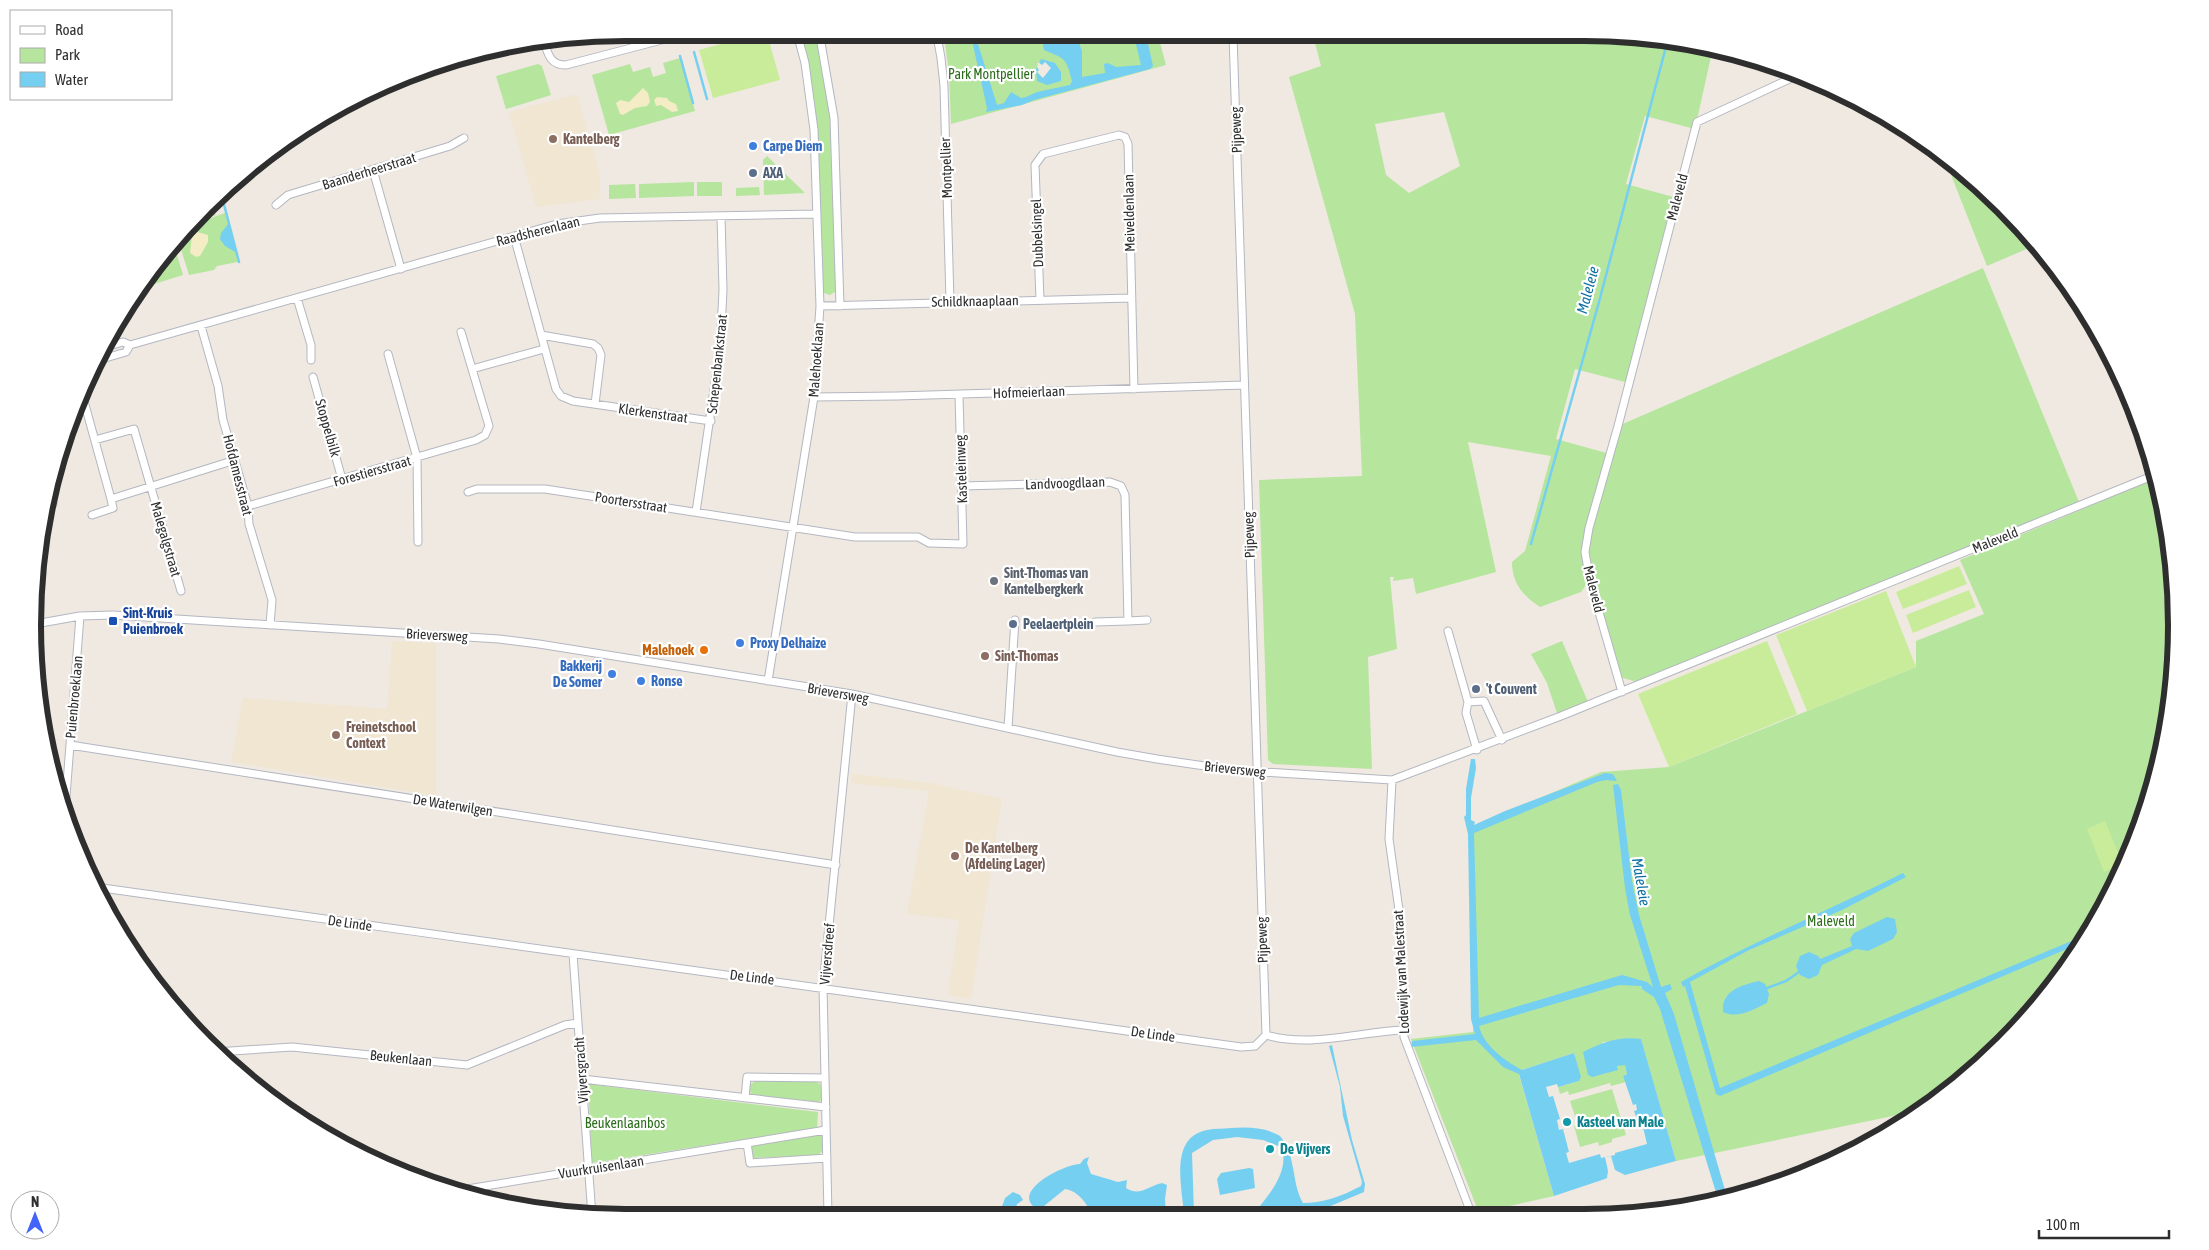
<svg xmlns="http://www.w3.org/2000/svg" width="2209" height="1250" font-family="'Asap Condensed',sans-serif">
<style>
.education{fill:#f0e6d1}
.green{fill:#b6e59e;fill-rule:evenodd}
.sand{fill:#f3ecc5}
.pitch{fill:#c9ec9a}
.water{fill:#75cff0}
.pier{fill:#efe9e1}
.lines{fill:none;stroke-linecap:round;stroke-linejoin:round}
.stream{stroke:#75cff0;stroke-width:2.5}
.street-casing{stroke:#b4b7c1;stroke-width:9}
.street{stroke:#fff;stroke-width:7}
.education-dot{fill:#8d6e63;stroke:#fff;stroke-width:2}
.shop-dot{fill:#3f7fe0;stroke:#fff;stroke-width:2}
.service-dot{fill:#5c6f8a;stroke:#fff;stroke-width:2}
.worship-dot{fill:#6b7280;stroke:#fff;stroke-width:2}
.transit-dot{fill:#1a4fb4;stroke:#fff;stroke-width:2}
.food-dot{fill:#e8710a;stroke:#fff;stroke-width:2}
.culture-dot{fill:#0f9aa8;stroke:#fff;stroke-width:2}
.labels{text-anchor:middle;stroke-width:4.5;stroke-linejoin:round;paint-order:stroke}
.park-label{font-size:14px;fill:#2c6e1b;stroke:#fff}
.street-label{font-size:14px;fill:#2e2e2e;stroke:#fff}
.education-label{font-size:14px;font-weight:bold;fill:#785e54;stroke:#fff;text-anchor:start}
.shop-label{font-size:14px;font-weight:bold;fill:#366cbe;stroke:#fff;text-anchor:start}
.service-label{font-size:14px;font-weight:bold;fill:#4e5e75;stroke:#fff;text-anchor:start}
.worship-label{font-size:14px;font-weight:bold;fill:#5b616d;stroke:#fff;text-anchor:start}
.transit-label{font-size:14px;font-weight:bold;fill:#164399;stroke:#fff;text-anchor:start}
.food-label{font-size:14px;font-weight:bold;fill:#c56008;stroke:#fff;text-anchor:end}
.culture-label{font-size:14px;font-weight:bold;fill:#0d838f;stroke:#fff;text-anchor:start}
.water-label{font-size:15px;font-style:italic;fill:#0d6fa3;stroke:#fff}
.rim{fill:none;stroke:#2e2e2e;stroke-width:6}
</style>
<rect width="100%" height="100%" fill="#efe9e1"/>
<!-- education -->
<path class="education" d="M577,94L600,175V199L536,207L509,112Z
M392,641L436,643V796L231,762L243,698L387,709Z
M852,774L931,783L1002,799L971,999L948,995L959,920L907,914L929,791L851,783Z"/>
<!-- green -->
<path class="green" d="M1622,34L1712,52L1695,129L1645,116L1626,184L1677,198L1629,383L1575,369L1556,439L1610,454L1618,426L1983,268L2079,502L1637,682L1620,677L1589,581L1581,592L1540,607C1523,596 1512,583 1512,562L1525,551L1551,456L1468,442L1496,572L1416,594L1413,578L1393,581L1394,577H1390L1397,649L1368,657L1372,769L1273,764L1268,760L1259,480L1362,476L1355,314L1289,77L1321,66L1313,35ZM1444,112L1460,166L1409,193L1386,175L1375,124Z
M1158,35L1166,65L951,124L949,73L944,36Z
M802,37H816L831,117L836,291L830,295L824,293L823,289L816,115Z
M680,58L695,111L609,135L592,75L630,64L633,72L650,67L653,77L666,73L663,63Z
M538,64L542,66L551,95L506,109L496,76Z
M767,156L805,193L764,195L763,160Z
M1944,157L1975,180L2036,245L1987,266Z
M694,182V196L639,198V184Z
M697,182H722V196H697Z
M635,184L636,198L609,199V185Z
M759,187L760,195L736,196V188Z
M211,202L216,215L192,223Z
M225,213L238,262L217,266L214,270L189,275L178,240L191,225Z
M174,245L183,275L138,289Z
M2157,478L2175,587L2171,703L2145,816L2097,922L2003,1044L1922,1110L1676,1161L1641,1040L1602,1042L1618,1069L1617,1066L1625,1064L1627,1074L1623,1076L1626,1082L1611,1086L1610,1083L1569,1095L1568,1091L1560,1094L1558,1087L1579,1081L1574,1053L1522,1070L1519,1075L1554,1196L1479,1213L1411,1039L1473,1032L1472,827L1601,772L1669,767L1916,667V641L1984,614L1960,560Z
M1562,641L1588,702L1558,716L1547,683L1531,654Z
M756,1081L817,1082L821,1085L823,1098L818,1103L751,1095L749,1085Z
M588,1084L818,1112L817,1128L592,1163Z
M1612,1089L1626,1135L1612,1139V1142L1599,1146L1598,1142L1580,1147L1574,1126L1578,1125L1570,1101Z
M818,1134L823,1137L824,1150L818,1155L752,1158V1145Z"/>
<!-- sand -->
<path class="sand" d="M643,88L648,93L650,102L647,106L635,108L623,115L620,114L616,103L620,100L629,102Z
M657,97L667,98L669,101L676,104L678,111L672,112L661,105L656,106L654,100Z
M194,231L208,235V242L200,256L196,257L190,253L192,235Z"/>
<!-- pitch -->
<path class="pitch" d="M746,37H768L780,80L713,98L699,50Z
M1959,566L1967,584L1903,609L1896,592Z
M1969,590L1976,607L1913,633L1906,615Z
M1886,591L1916,667L1807,711L1776,635Z
M1767,641L1797,714L1669,767L1638,694Z
M2105,821L2123,864L2104,872L2087,829Z"/>
<!-- water -->
<path class="water" d="M1146,35L1153,66L1150,69L1034,100L1022,105L986,112L987,108L971,36H984L978,39V44L997,105L1004,103L1011,92L1021,98L1026,97L1037,92L1070,85L1072,81C1066,57 1065,59 1044,50L1043,45L1050,36L1077,37L1082,51V77L1105,73L1104,64L1108,63L1116,67L1141,65L1134,36Z
M1041,59L1055,63L1061,72V81L1047,85L1037,81L1036,69Z
M229,223L237,253L225,246L220,239L221,233Z
M1471,759H1475L1476,768L1471,798V820L1475,822L1474,825L1505,811L1605,773L1613,774L1617,781L1606,780L1597,782L1474,833L1479,1018L1622,975L1647,982L1653,987L1630,915L1625,888L1613,785L1618,784L1621,790L1632,881L1639,915L1661,987L1670,984L1672,989L1665,993L1674,1014L1727,1197L1718,1199L1660,1009L1654,997L1642,989V986L1619,985L1479,1026C1484,1046 1504,1060 1522,1070L1574,1053L1581,1077L1579,1081L1558,1087L1557,1084L1546,1087L1549,1097L1553,1096L1560,1119L1557,1120L1559,1130L1563,1129L1569,1152L1566,1153L1569,1163L1600,1154L1601,1158L1615,1155V1153L1647,1144L1643,1127L1640,1128L1634,1111L1637,1110L1636,1104L1633,1105L1623,1076L1627,1074L1625,1065L1617,1066L1618,1070L1592,1077L1588,1075L1583,1052C1603,1042 1619,1036 1641,1039L1676,1161L1625,1175L1615,1170L1609,1171L1607,1178L1602,1180L1554,1196L1519,1074L1503,1067L1476,1040L1411,1047L1412,1041L1475,1034L1471,1019L1468,834L1464,817L1466,815V789Z
M1903,873L1906,877L1842,910L1749,950L1690,982L1720,1088L2086,935L2081,943L1720,1096L1716,1094L1685,986L1683,987L1681,982C1753,941 1830,910 1903,873Z
M1887,917L1895,919L1897,932L1893,939L1868,951L1856,949L1822,965L1818,975L1809,979L1800,975L1796,966L1800,956L1809,952L1818,956L1820,959L1852,946L1850,939L1854,933Z
M1759,981L1765,984L1769,994L1767,1003C1752,1010 1738,1019 1723,1012C1721,991 1741,985 1759,981Z
M1332,1045L1352,1140L1365,1184L1364,1192L1321,1210L1299,1207L1300,1214H1253C1268,1197 1291,1170 1281,1147L1263,1140L1237,1137L1213,1140L1192,1153L1194,1214H1184C1182,1187 1169,1137 1207,1130C1215,1128 1223,1129 1231,1128C1247,1127 1265,1127 1280,1136C1297,1157 1291,1182 1303,1203C1324,1203 1342,1196 1361,1186L1362,1182L1343,1116L1340,1087L1329,1046Z
M1089,1157L1087,1163L1091,1174L1118,1182L1127,1180L1126,1188C1140,1197 1148,1186 1162,1183L1167,1185L1165,1199L1166,1214H1093C1086,1204 1079,1191 1065,1189L1044,1206L1034,1207C1013,1190 1065,1164 1080,1164L1084,1159Z
M1249,1168L1253,1169L1255,1188L1220,1195L1217,1179L1221,1173Z
M1013,1192L1020,1195L1023,1200L1017,1204L1014,1215H999L1005,1198Z"/>
<!-- pier -->
<path class="pier" d="M1038,62L1042,65L1045,62L1051,68L1043,78L1037,72L1039,70L1037,67Z
M1611,1156L1615,1170L1620,1174L1610,1173L1607,1178L1608,1171L1605,1157Z"/>
<g class="lines">
<!-- stream -->
<path class="stream" d="M694,52L707,99
M680,56L693,103
M221,193L239,262
M1531,544L1599,302L1667,43
M1767,988L1786,981L1799,972"/>
<defs>
<path id="street" d="M1233,35L1266,1035
M937,36L941,58L944,86L950,301
M820,37L834,118L840,306
M543,39C548,53 549,65 566,65L673,37
M373,170L401,269
M276,205L288,195L450,146L464,138
M514,236L556,389L561,396L573,401L711,421
M297,298L311,345V360
M1040,300L1035,165L1043,154L1119,135L1125,137L1128,144L1134,389
M820,306L1131,298
M201,326L218,386L223,420L248,506L249,524L272,600L270,625
M461,332L472,369
M541,335L593,344L598,348L601,355L595,404
M102,348L123,342L130,345L557,224L600,218L817,214
M388,354L417,458L418,542
M95,361L126,352L130,345
M313,377L342,479
M82,394L111,499L235,460
M814,397L897,396L1244,385
M95,440L134,429L181,591
M962,486L1110,482L1121,486L1125,495L1128,621L1095,622
M468,492L477,489H545L855,537H918L929,543L963,544L959,395
M46,505L53,504
M248,506L476,440L485,435L489,426L472,369L544,349
M696,512L720,349L723,290L721,216
M92,515L113,508L111,499
M1128,621L1147,620
M35,624L80,616L113,615L499,639L539,644L852,694L1117,752L1157,759L1232,770L1392,780L1561,716L2157,474
M1448,631L1468,702
M768,681L814,397L820,306L814,130L805,63L798,37
M1622,692L1590,581L1585,552L1589,528L1618,426L1697,122L1798,75
M1008,728L1015,620
M70,745L836,865
M1477,750L1466,713L1468,702L1484,701L1502,740
M1392,780L1389,839L1400,917L1404,1037L1471,1213
M65,809L80,616
M95,887C477,941 860,991 1241,1047L1255,1046L1266,1035
M573,954L592,1216
M1266,1035C1310,1048 1358,1032 1403,1030
M216,1052L292,1047L467,1065L565,1025L578,1023
M582,1079L826,1107
M745,1098L747,1077L825,1078
M747,1143L750,1163L827,1158
M455,1191L826,1130
M828,1215L823,986L852,694"/>
</defs>
<!-- street casing -->
<use href="#street" class="street-casing"/>
<!-- street -->
<use href="#street" class="street"/>
</g>
<!-- markers -->
<g class="education-dot">
<circle cx="553" cy="139" r="5"/>
<circle cx="985" cy="656" r="5"/>
<circle cx="336" cy="735" r="5"/>
<circle cx="955" cy="856" r="5"/>
</g>
<g class="shop-dot">
<circle cx="753" cy="146" r="5"/>
<circle cx="740" cy="643" r="5"/>
<circle cx="612" cy="674" r="5"/>
<circle cx="641" cy="681" r="5"/>
</g>
<g class="service-dot">
<circle cx="753" cy="173" r="5"/>
<circle cx="1013" cy="624" r="5"/>
<circle cx="1476" cy="689" r="5"/>
</g>
<circle class="worship-dot" cx="994" cy="581" r="5"/>
<rect class="transit-dot" x="108" y="616" width="10" height="10" rx="2.5"/>
<circle class="food-dot" cx="704" cy="650" r="5"/>
<g class="culture-dot">
<circle cx="1567" cy="1122" r="5"/>
<circle cx="1270" cy="1149" r="5"/>
</g>
<g class="labels">
<!-- park labels -->
<g class="park-label">
<text x="991" y="79">Park Montpellier</text>
<text x="1831" y="926">Maleveld</text>
<text x="625" y="1128">Beukenlaanbos</text>
</g>
<!-- street labels -->
<g class="street-label">
<text transform="translate(1236 130) rotate(-92)" y="5">Pijpeweg</text>
<text transform="translate(946 168) rotate(-92)" y="5">Montpellier</text>
<text transform="translate(369 171) rotate(-17)" y="5">Baanderheerstraat</text>
<text transform="translate(1677 197) rotate(-75)" y="5">Maleveld</text>
<text transform="translate(1129 213) rotate(-91)" y="5">Meiveldenlaan</text>
<text transform="translate(538 231) rotate(-14)" y="5">Raadsherenlaan</text>
<text transform="translate(1037 233) rotate(-92)" y="5">Dubbelsingel</text>
<text transform="translate(975 301) rotate(-1)" y="5">Schildknaaplaan</text>
<text transform="translate(816 360) rotate(-86)" y="5">Malehoeklaan</text>
<text transform="translate(717 364) rotate(-84)" y="5">Schepenbankstraat</text>
<text transform="translate(1029 392) rotate(-2)" y="5">Hofmeierlaan</text>
<text transform="translate(653 413) rotate(8)" y="5">Klerkenstraat</text>
<text transform="translate(328 428) rotate(74)" y="5">Stoppelbilk</text>
<text transform="translate(961 469) rotate(-92)" y="5">Kasteleinweg</text>
<text transform="translate(372 471) rotate(-16)" y="5">Forestiersstraat</text>
<text transform="translate(238 475) rotate(76)" y="5">Hofdamesstraat</text>
<text transform="translate(1065 483) rotate(-2)" y="5">Landvoogdlaan</text>
<text transform="translate(631 502) rotate(9)" y="5">Poortersstraat</text>
<text transform="translate(1249 535) rotate(-92)" y="5">Pijpeweg</text>
<text transform="translate(166 539) rotate(74)" y="5">Malegalgstraat</text>
<text transform="translate(1995 540) rotate(-22)" y="5">Maleveld</text>
<text transform="translate(1594 589) rotate(76)" y="5">Maleveld</text>
<text transform="translate(437 635) rotate(3)" y="5">Brieversweg</text>
<text transform="translate(838 693) rotate(10)" y="5">Brieversweg</text>
<text transform="translate(74 697) rotate(-85)" y="5">Puienbroeklaan</text>
<text transform="translate(1235 769) rotate(6)" y="5">Brieversweg</text>
<text transform="translate(453 805) rotate(9)" y="5">De Waterwilgen</text>
<text transform="translate(350 923) rotate(8)" y="5">De Linde</text>
<text transform="translate(1262 940) rotate(-92)" y="5">Pijpeweg</text>
<text transform="translate(827 954) rotate(-85)" y="5">Vijversdreef</text>
<text transform="translate(1401 972) rotate(-93)" y="5">Lodewijk van Malestraat</text>
<text transform="translate(752 977) rotate(7)" y="5">De Linde</text>
<text transform="translate(1153 1034) rotate(8)" y="5">De Linde</text>
<text transform="translate(401 1058) rotate(6)" y="5">Beukenlaan</text>
<text transform="translate(581 1070) rotate(-94)" y="5">Vijversgracht</text>
<text transform="translate(601 1167) rotate(-9)" y="5">Vuurkruisenlaan</text>
</g>
<!-- education labels -->
<g class="education-label">
<text x="563" y="144">Kantelberg</text>
<text x="995" y="661">Sint-Thomas</text>
<text x="346" y="732">Freinetschool<tspan x="346" dy="16">Context</tspan></text>
<text x="965" y="853">De Kantelberg<tspan x="965" dy="16">(Afdeling Lager)</tspan></text>
</g>
<!-- shop labels -->
<g class="shop-label">
<text x="763" y="151">Carpe Diem</text>
<text x="750" y="648">Proxy Delhaize</text>
<text x="602" y="671" text-anchor="end">Bakkerij<tspan x="602" dy="16">De Somer</tspan></text>
<text x="651" y="686">Ronse</text>
</g>
<!-- service labels -->
<g class="service-label">
<text x="763" y="178">AXA</text>
<text x="1023" y="629">Peelaertplein</text>
<text x="1486" y="694">'t Couvent</text>
</g>
<!-- worship labels -->
<g class="worship-label">
<text x="1004" y="578">Sint-Thomas van<tspan x="1004" dy="16">Kantelbergkerk</tspan></text>
</g>
<!-- transit labels -->
<g class="transit-label">
<text x="123" y="618">Sint-Kruis<tspan x="123" dy="16">Puienbroek</tspan></text>
</g>
<!-- food labels -->
<g class="food-label">
<text x="694" y="655">Malehoek</text>
</g>
<!-- culture labels -->
<g class="culture-label">
<text x="1577" y="1127">Kasteel van Male</text>
<text x="1280" y="1154">De Vijvers</text>
</g>
<!-- water labels -->
<g class="water-label">
<text transform="translate(1588 290) rotate(-75)" y="5">Maleleie</text>
<text transform="translate(1641 882) rotate(80)" y="5">Maleleie</text>
</g>
</g>
<!-- crop -->
<path d="M0 0H2209V1250H0ZM625 41H1584A584 584 0 0 1 2168 625V625A584 584 0 0 1 1584 1209H625A584 584 0 0 1 41 625V625A584 584 0 0 1 625 41Z" fill="#fff" fill-rule="evenodd"/>
<path class="rim" d="M625 41H1584A584 584 0 0 1 2168 625V625A584 584 0 0 1 1584 1209H625A584 584 0 0 1 41 625V625A584 584 0 0 1 625 41Z"/>
<!-- legend -->
<rect x="10" y="10" width="162" height="90" fill="#ffffff" stroke="#ababab"/>
<rect x="20" y="26" width="25" height="8" fill="#ffffff" stroke="#ababab"/>
<text x="55" y="35" font-size="15" fill="#2e2e2e">Road</text>
<rect x="20" y="48" width="25" height="15" fill="#b6e59e" stroke="#ababab"/>
<text x="55" y="60" font-size="15" fill="#2e2e2e">Park</text>
<rect x="20" y="72" width="25" height="15" fill="#75cff0" stroke="#ababab"/>
<text x="55" y="85" font-size="15" fill="#2e2e2e">Water</text>
<!-- north arrow -->
<g transform="translate(35 1215)"><circle r="24" fill="#ffffff" stroke="#ababab"/>
<path d="M0-4L9 19L0 12L-9 19Z" fill="#4264fb"/>
<text y="-8" font-size="14" font-weight="bold" text-anchor="middle" fill="#2e2e2e">N</text>
</g>
<!-- scale -->
<path d="M2039 1230v8h130v-8" fill="none" stroke="#2e2e2e" stroke-width="2.5"/>
<text x="2046" y="1230" font-size="15" fill="#2e2e2e" stroke="#ffffff" stroke-width="4" paint-order="stroke">100 m</text>
</svg>
